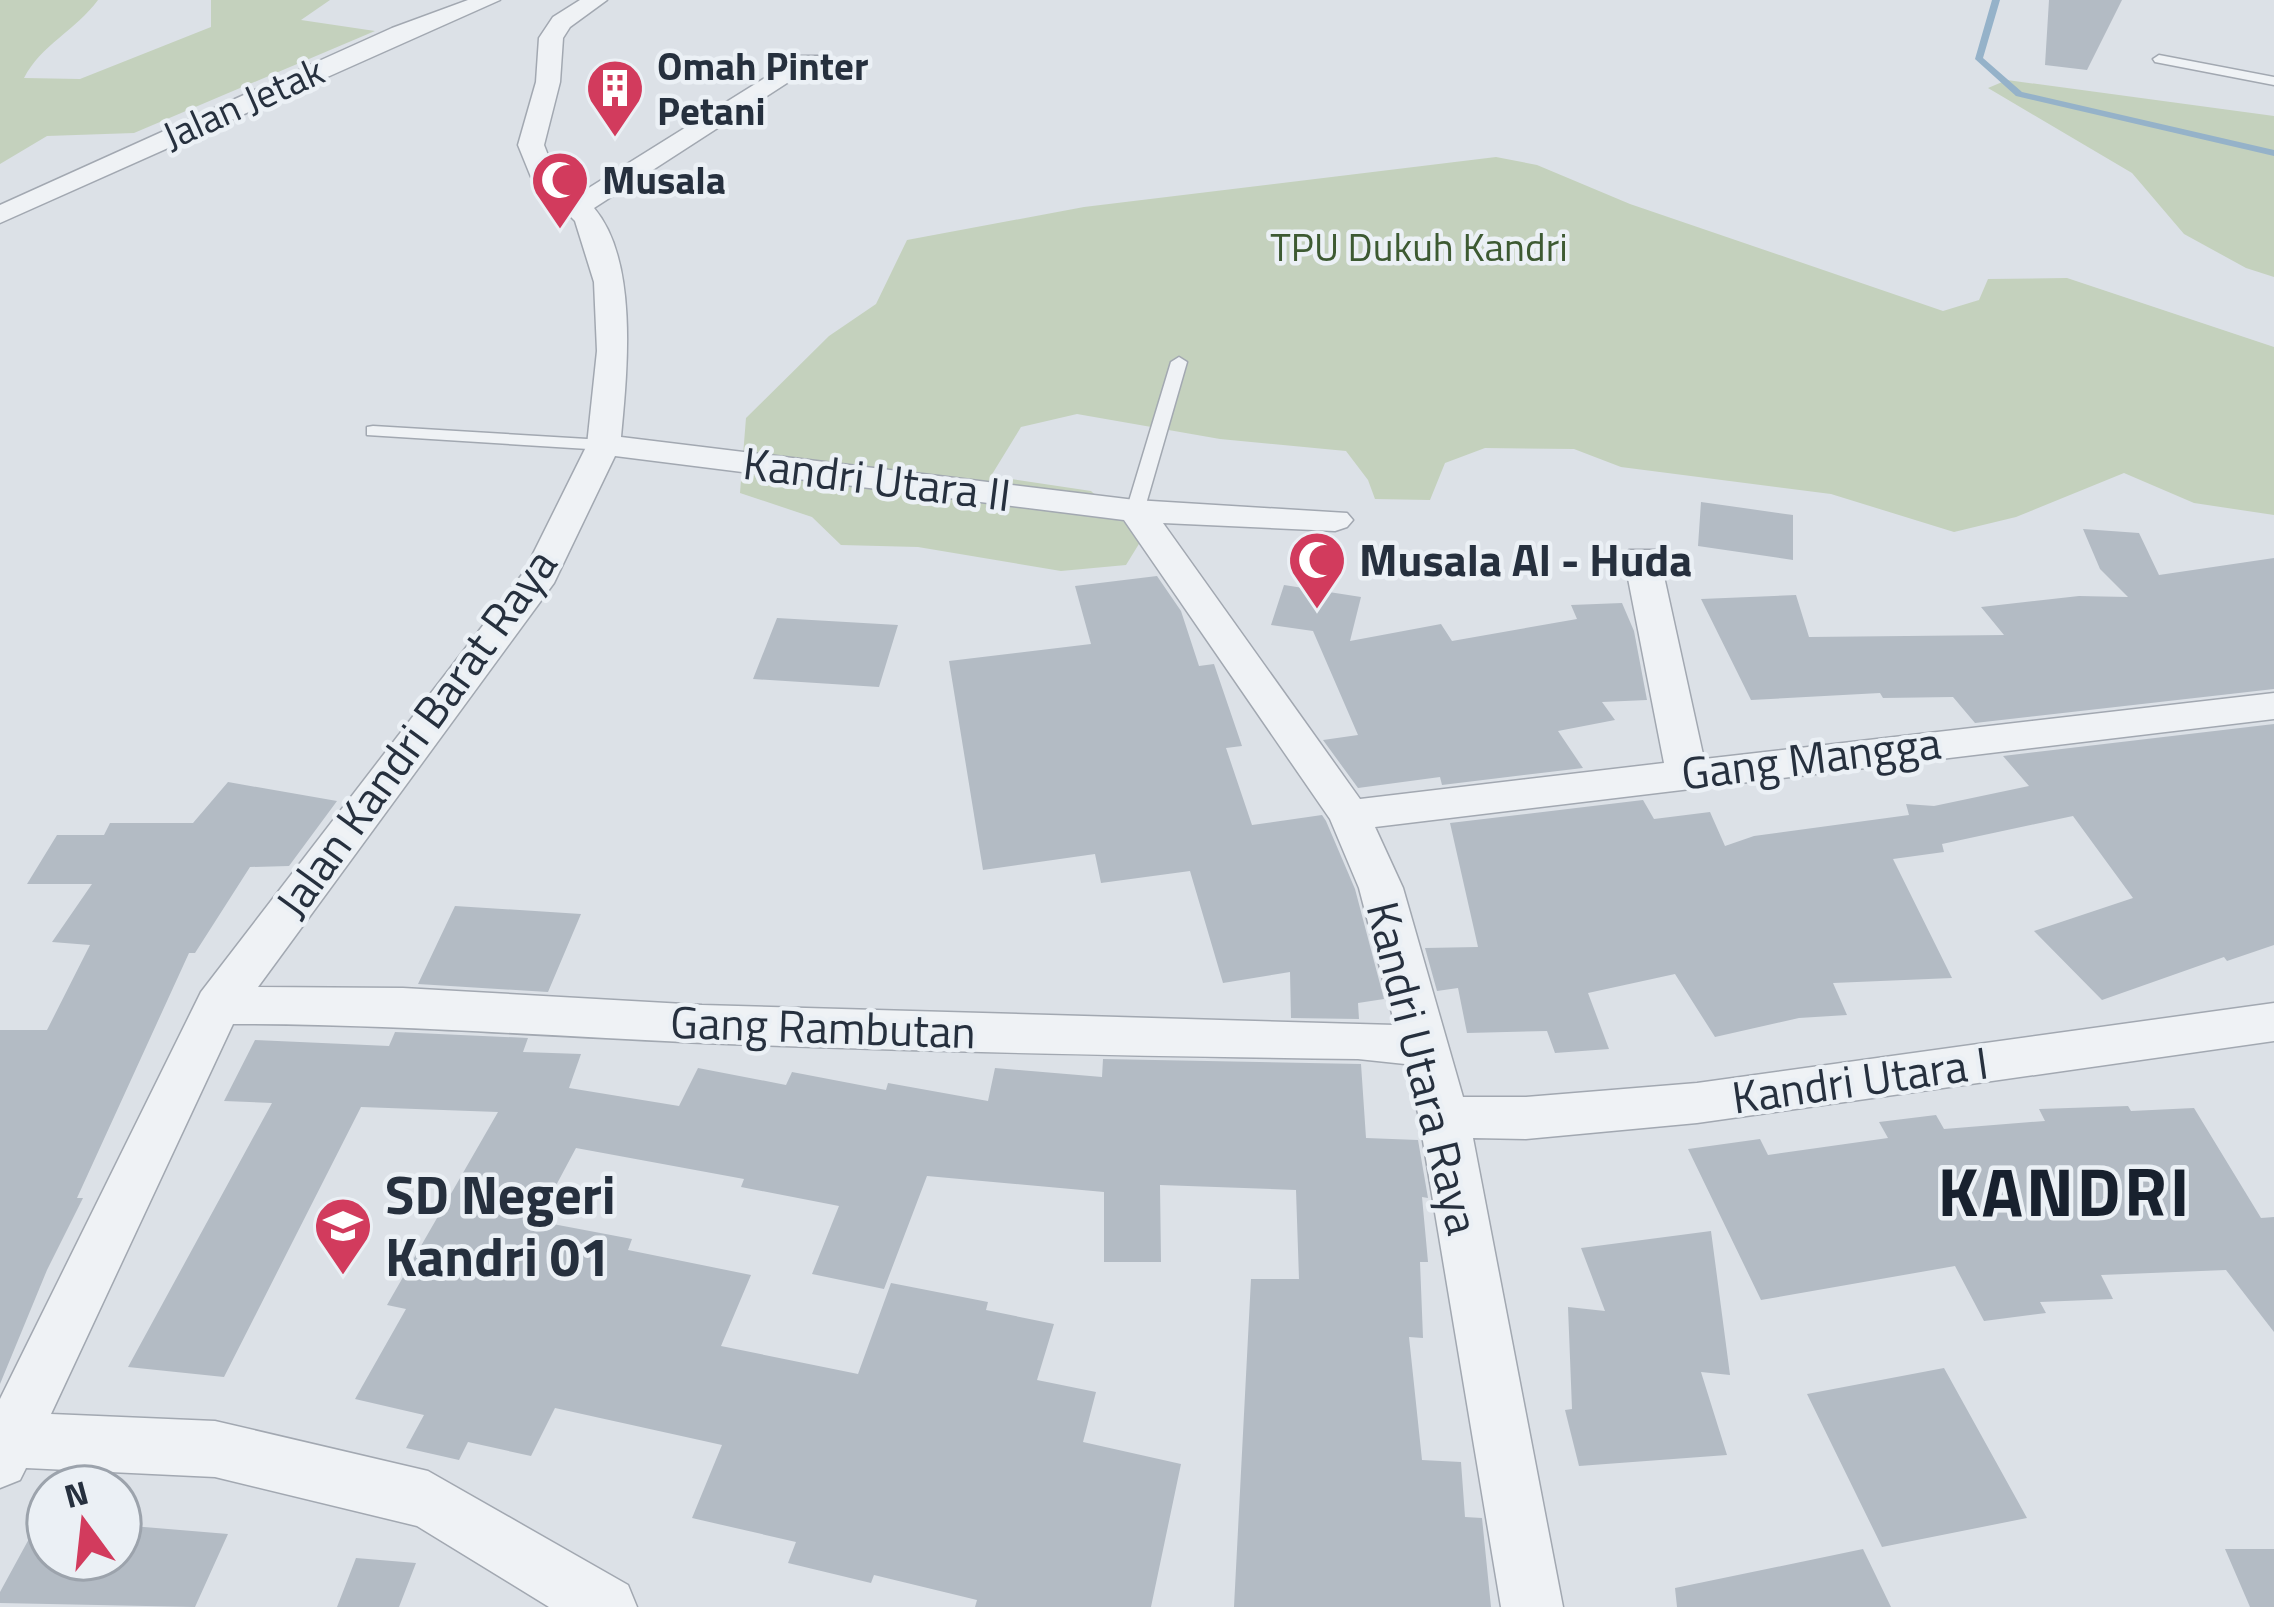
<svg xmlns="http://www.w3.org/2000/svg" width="2274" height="1607" font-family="'Titillium Web',sans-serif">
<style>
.green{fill:#c4d1bd}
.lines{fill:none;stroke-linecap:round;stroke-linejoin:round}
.stream{fill:#95b2c9;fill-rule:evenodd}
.building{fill:#b3bbc4}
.service-casing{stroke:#a2a8b1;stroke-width:3}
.minor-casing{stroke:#a2a8b1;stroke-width:3}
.service{fill:#eff2f5;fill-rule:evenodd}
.minor{fill:#eff2f5;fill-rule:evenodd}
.labels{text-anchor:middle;stroke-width:9;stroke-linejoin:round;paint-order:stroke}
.far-poi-label{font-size:39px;font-weight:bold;fill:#26303e;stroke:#ebf0f5;text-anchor:start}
.far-street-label{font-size:39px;fill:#26303e;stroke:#ebf0f5}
.far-park-label{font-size:39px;fill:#3d5a32;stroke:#ebf0f5}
.street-label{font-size:45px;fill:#26303e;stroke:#ebf0f5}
.poi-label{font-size:45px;font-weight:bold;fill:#26303e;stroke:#ebf0f5;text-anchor:start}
.near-poi-label{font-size:54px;font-weight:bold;fill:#26303e;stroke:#ebf0f5;text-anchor:start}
.near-district-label{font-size:69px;font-weight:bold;letter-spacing:3px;fill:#18212e;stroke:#ebf0f5}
</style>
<rect width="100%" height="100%" fill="#dce1e7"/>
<!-- green -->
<path class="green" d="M0,0H98C76,30 41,45 24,78L80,79L211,27V0H330L301,20L375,31L134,133L47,136L0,164Z
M2007,80L2274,116V277L2246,268L2184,234L2132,173L1988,88Z
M1496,157L1537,165L1630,204L1943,311L1979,300L1988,279L2067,278L2274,347V515L2194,503L2124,473L2016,517L1954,532L1831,494L1621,467L1574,449L1485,448L1445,463L1430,500L1375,499L1368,480L1346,451L1220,439L1077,414L1021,427L991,476L1091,491L1142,539L1126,565L1061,571L918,547L841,545L812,517L740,493L746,418L829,336L876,304L907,240L1084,207Z"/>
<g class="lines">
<!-- stream -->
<path class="stream" d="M1992,0H2000L1983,58L2022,92L2274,150V156L2016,96L1975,59Z"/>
</g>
<!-- building -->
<path class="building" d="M2049,0H2122L2087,70L2045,65Z
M1701,502L1793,515V560L1698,546Z
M2083,529L2139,533L2159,575L2274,558V689L1975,723L1953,697L1883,698L1880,693L1751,700L1701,599L1796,595L1809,637L2004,635L1981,607L2079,596L2128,597L2100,569Z
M1157,576L1181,611L1199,666L1214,664L1242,746L1226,748L1252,825L1322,815L1326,821L1355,889L1384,999L1358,1003L1359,1019L1291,1018L1290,972L1223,983L1190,871L1101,883L1095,854L983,870L949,661L1091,644L1075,586Z
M1284,585L1361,597L1350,641L1441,624L1452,641L1577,619L1571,605L1622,603L1634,631L1647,700L1602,702L1615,720L1558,731L1583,768L1442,785L1440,777L1358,788L1323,740L1358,735L1313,631L1271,625Z
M777,618L898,625L879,687L753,679Z
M2274,724V945L2227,961L2224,957L2102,1000L2034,931L2133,898L2073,816L1942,844L1944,852L1893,859L1952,978L1833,983L1847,1015L1799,1018L1715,1037L1675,974L1588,993L1609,1049L1555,1053L1547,1031L1467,1033L1458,988L1437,991L1425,948L1478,947L1450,823L1643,800L1654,819L1710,812L1725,846L1754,836L1909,815L1906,804L1934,806L2029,786L2003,756Z
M228,782L337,801L289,866L250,867L195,953H189L77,1198H83L47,1270L0,1384V1030H47L90,945L52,942L92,884H27L57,835H104L110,823H193Z
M455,906L581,914L548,992L418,984Z
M395,1032L528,1038L523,1052L581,1054L569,1088L679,1106L698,1068L786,1085L792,1072L886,1090L888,1083L988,1101L995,1068L1102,1077L1103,1059L1361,1064L1366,1138L1418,1140L1428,1198L1422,1197L1428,1262H1420L1423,1338L1409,1337L1422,1460L1461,1462L1465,1517L1482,1518L1491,1607H1234L1251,1279H1299L1296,1190L1160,1185L1161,1262H1104V1192L927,1176L884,1289L812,1274L839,1206L741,1187L744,1179L576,1148L537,1221L632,1239L628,1250L751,1275L721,1346L858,1374L891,1283L988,1302L986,1310L1054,1324L1037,1380L1096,1392L1083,1442L1181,1464L1151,1607H975L977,1600L874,1575L871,1583L788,1563L796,1542L692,1518L722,1445L555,1408L531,1456L468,1442L459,1460L406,1448L424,1415L355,1399L406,1309L387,1305L498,1112L361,1107L224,1377L128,1367L272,1103L224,1101L255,1040L389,1046Z
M2128,1106L2131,1111L2194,1108L2261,1218L2274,1217V1332L2226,1270L2101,1275L2113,1299L2040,1302L2046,1313L1984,1321L1955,1266L1761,1300L1688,1149L1760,1139L1768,1155L1888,1138L1879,1122L1936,1115L1944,1129L2045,1121L2039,1109Z
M1711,1231L1730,1375L1701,1372L1727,1455L1579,1466L1565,1410L1572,1409L1568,1307L1605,1311L1581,1248Z
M1944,1368L2027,1518L1882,1547L1807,1394Z
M120,1525L228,1534L195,1607L0,1603V1592L30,1537L48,1538V1559H120Z
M1863,1549L1891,1607H1677L1675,1588Z
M2225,1549H2274V1607H2250Z
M356,1558L416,1563L399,1607H337Z"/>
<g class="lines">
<defs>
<path id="service" d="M2159,55L2274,77V85L2155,62L2153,59Z
M1179,357L1187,362L1144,511L1141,515H1129L1126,511L1171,362Z
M373,426L604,440L612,445L604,450L367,435V427Z"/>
<path id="minor" d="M468,0H500L0,223V205L392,28Z
M580,0H607L570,27L563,38L560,82L544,145L553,168L579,194L800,56H818L821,61L594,208C639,261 627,373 621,437L1135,500L1347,513L1353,520L1347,527L1335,531L1163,523L1360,799L1664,763L1624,558L1629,550H1655L1660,558L1704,759L2274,693V719L1375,827L1403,888L1463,1097H1526L1697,1083L2274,1003V1041L1697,1123L1526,1139L1473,1138L1563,1607H1501L1419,1117L1405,1064L1358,1059C1140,1056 922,1052 704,1043C547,1036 391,1024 233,1024L51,1414L215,1421L428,1471L628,1585L637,1607H549L417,1526L215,1477L26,1468L20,1480L0,1488V1399L201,992L524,572L587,445L597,351L594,282L575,221L531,177L518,145L536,82L539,38L553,17ZM615,456L1124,520L1330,819L1359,888L1395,1025L702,1005L403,988L258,987L554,583Z"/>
</defs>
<!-- service casing -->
<use href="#service" class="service-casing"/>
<!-- minor casing -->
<use href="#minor" class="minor-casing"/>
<!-- service -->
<use href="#service" class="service"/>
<!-- minor -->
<use href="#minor" class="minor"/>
</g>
<!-- icons -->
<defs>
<symbol id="building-pin" viewBox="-11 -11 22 30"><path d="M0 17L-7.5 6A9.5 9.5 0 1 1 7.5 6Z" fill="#d23b5d" stroke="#ebf0f5"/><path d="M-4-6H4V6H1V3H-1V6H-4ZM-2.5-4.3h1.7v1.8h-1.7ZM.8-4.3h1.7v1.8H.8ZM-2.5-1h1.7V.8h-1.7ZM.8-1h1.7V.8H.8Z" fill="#fff"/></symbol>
<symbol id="mosque-pin" viewBox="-11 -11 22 30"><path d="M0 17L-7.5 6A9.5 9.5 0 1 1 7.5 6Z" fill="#d23b5d" stroke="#ebf0f5"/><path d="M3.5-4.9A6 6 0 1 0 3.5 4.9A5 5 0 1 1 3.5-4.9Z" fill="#fff"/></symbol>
<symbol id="school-pin" viewBox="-11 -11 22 30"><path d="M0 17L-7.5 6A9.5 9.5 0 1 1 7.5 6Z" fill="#d23b5d" stroke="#ebf0f5"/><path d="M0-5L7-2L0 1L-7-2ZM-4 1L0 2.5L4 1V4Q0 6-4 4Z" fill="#fff"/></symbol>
</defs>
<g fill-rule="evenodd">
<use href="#building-pin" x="582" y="55" width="66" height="90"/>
<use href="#mosque-pin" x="527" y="147" width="66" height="90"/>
<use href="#mosque-pin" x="1284" y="527" width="66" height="90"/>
<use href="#school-pin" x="310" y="1193" width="66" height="90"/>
</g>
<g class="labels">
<!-- far-poi labels -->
<g class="far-poi-label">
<text x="657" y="80">Omah Pinter<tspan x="657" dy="45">Petani</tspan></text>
<text x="602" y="194">Musala</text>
</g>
<!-- far-street labels -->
<g class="far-street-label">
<text transform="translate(243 103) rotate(-24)" y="14">Jalan Jetak</text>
</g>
<!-- far-park labels -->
<g class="far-park-label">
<text x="1419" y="261">TPU Dukuh Kandri</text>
</g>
<!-- street labels -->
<g class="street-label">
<text transform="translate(877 479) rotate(7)" y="16">Kandri Utara II</text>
<text transform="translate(416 733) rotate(-54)" y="16">Jalan Kandri Barat Raya</text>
<text transform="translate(1811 758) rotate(-7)" y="16">Gang Mangga</text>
<text transform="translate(823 1027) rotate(2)" y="16">Gang Rambutan</text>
<text transform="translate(1423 1068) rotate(76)" y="16">Kandri Utara Raya</text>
<text transform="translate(1860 1080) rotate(-8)" y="16">Kandri Utara I</text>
</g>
<!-- poi labels -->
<g class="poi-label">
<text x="1359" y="576">Musala Al - Huda</text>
</g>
<!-- near-poi labels -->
<g class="near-poi-label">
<text x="385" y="1214">SD Negeri<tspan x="385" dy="62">Kandri 01</tspan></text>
</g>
<!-- near-district labels -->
<g class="near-district-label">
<text x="2065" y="1216">KANDRI</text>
</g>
</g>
<!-- north arrow -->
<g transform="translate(84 1523) rotate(345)"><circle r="57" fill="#ebf0f5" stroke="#9ca3ac" stroke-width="3"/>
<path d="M0-9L21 45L0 30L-21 45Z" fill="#d23b5d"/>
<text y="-18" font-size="33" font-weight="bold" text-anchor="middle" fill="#26303e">N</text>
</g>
</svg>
